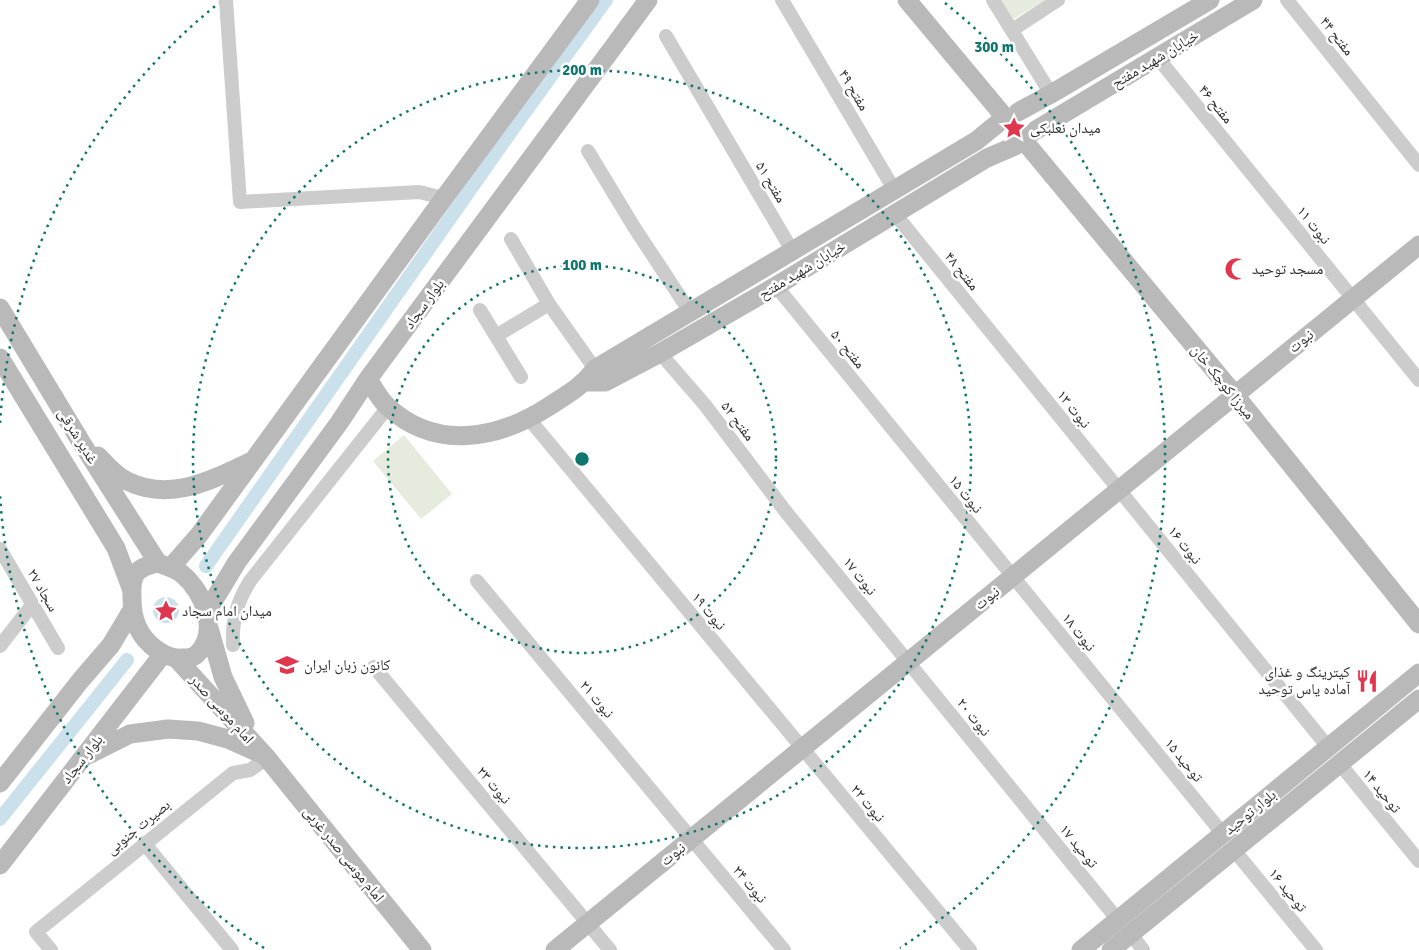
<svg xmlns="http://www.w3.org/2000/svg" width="1419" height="950" font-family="Signika,'Noto Naskh Arabic',sans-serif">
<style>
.green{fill:#e6ecdd}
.water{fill:#cae0eb}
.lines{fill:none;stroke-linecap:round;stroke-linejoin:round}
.canal{stroke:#cae0eb;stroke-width:14}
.street{stroke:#ccc;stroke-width:14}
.secondary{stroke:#b9b9b9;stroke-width:19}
.ring{fill:none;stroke:#0f766e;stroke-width:2.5;stroke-dasharray:2.5 5}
.labels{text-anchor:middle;stroke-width:5;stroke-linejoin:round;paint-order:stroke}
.street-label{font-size:15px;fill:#2f2f2f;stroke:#fff}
.poi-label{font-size:15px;fill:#2f2f2f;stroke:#fff;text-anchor:start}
.centre{fill:#0f766e;stroke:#fff;stroke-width:2.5}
.ring-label{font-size:15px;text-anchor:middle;font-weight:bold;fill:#0f766e;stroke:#fff;stroke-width:5;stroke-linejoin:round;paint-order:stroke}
</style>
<rect width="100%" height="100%" fill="#fff"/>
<!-- green -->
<path class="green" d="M1000,0H1045L1012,20Z
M404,435L452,494L421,519L373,461Z"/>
<!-- water -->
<path class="water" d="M153 610a13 13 0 1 1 26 0a13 13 0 1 1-26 0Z"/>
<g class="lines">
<!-- canal -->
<path class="canal" d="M206,566L512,130L606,0
M0,819L127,660"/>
<!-- street -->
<path class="street" d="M226,0L240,202L419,192L444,198
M782,0L895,191
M993,0L1051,94
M1287,0L1419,165
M1012,30L1058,0
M666,36L793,252
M1157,57L1419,380
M588,151L634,227L690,312
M895,214L1328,747
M511,239L549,304L595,369
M776,286L1223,834
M480,310L521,377
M496,336L549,304
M660,353L705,405L786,512L1118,920
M529,419L970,950
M0,549L58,648
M477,581L784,950
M233,645C232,620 237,602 250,581L388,407
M0,646L32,605
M374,667L610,950
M1340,764L1419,861
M144,843L232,950
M1234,850L1316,950
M1131,934L1143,950
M51,950L36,932L233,773L250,770L267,758"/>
<!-- secondary -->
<path class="secondary" d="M907,0L1003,115
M1018,112L1051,94L1210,0
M1031,133L1253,0
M1025,142L1235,395L1419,624
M0,308L81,442L158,563
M0,358L116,548L131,588
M368,379C374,388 380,400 388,407C436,451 498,439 548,407C566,395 582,387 595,369L976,141L997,124
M585,382H605L660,353L776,286L987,158L1015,146
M98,456C106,464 116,476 127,481C172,503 213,479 254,460
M158,563C166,566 175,568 182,574C204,592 220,632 197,654C193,658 188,658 183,658C165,660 145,643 138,628C133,618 132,608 132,598C132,591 131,582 135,575C140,567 149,565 158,563Z
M171,567L199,535L444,198L590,0
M206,613L237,562L339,423L368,379L648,0
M209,628L223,677L245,723
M177,659L267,758L422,950
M88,755L130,734L168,729L198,731L228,739L257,752
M0,783L80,681L111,645L132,610
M0,865L163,654
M555,950L1419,245
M1081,950L1419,673
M1111,950L1419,699"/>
</g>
<!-- distance rings -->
<g class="ring">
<circle cx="582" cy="459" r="194"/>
<circle cx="582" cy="459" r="389"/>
<path d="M264 948A583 583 0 0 1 0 495M0 423A583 583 0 0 1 219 3M945 3A583 583 0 0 1 900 948"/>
</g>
<!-- icons -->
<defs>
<symbol id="sight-bare" viewBox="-9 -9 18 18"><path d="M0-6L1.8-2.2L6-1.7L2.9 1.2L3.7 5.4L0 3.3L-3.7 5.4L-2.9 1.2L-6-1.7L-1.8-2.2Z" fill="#e0374f" stroke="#fff" stroke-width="2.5" paint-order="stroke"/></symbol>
<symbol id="mosque-bare" viewBox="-9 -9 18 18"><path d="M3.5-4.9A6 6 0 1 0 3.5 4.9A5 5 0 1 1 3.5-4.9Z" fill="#e0374f" stroke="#fff" stroke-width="2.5" paint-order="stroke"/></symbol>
<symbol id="school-bare" viewBox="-9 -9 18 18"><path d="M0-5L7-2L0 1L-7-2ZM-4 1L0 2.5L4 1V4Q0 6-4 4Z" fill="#e0374f" stroke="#fff" stroke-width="2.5" paint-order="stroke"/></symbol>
<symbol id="restaurant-bare" viewBox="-9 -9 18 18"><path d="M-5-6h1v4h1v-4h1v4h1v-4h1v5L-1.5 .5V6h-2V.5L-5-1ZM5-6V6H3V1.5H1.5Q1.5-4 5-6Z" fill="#e0374f" stroke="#fff" stroke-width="2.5" paint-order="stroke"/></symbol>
</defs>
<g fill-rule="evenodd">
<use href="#sight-bare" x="998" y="112" width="32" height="32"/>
<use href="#mosque-bare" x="1220" y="253" width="32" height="32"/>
<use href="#sight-bare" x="150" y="595" width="32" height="32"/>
<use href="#school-bare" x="271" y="649" width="32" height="32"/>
<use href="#restaurant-bare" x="1351" y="665" width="32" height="32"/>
</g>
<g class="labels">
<!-- street labels -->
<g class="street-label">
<text transform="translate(1337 36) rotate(52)" y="5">مفتح ۴۴</text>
<text transform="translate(1155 59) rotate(-31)" y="5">خیابان شهید مفتح</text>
<text transform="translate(854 90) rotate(59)" y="5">مفتح ۴۹</text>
<text transform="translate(1216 104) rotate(51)" y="5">مفتح ۴۶</text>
<text transform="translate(771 182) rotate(59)" y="5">مفتح ۵۱</text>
<text transform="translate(1314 225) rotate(51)" y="5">نبوت ۱۱</text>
<text transform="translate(802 270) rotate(-31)" y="5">خیابان شهید مفتح</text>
<text transform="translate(962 271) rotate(51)" y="5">مفتح ۴۸</text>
<text transform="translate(424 304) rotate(-54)" y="5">بلوار سجاد</text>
<text transform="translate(1301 341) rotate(-39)" y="5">نبوت</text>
<text transform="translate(848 349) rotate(51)" y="5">مفتح ۵۰</text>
<text transform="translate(1223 382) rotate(51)" y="5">میرزا کوچک خان</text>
<text transform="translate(1074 409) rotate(51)" y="5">نبوت ۱۳</text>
<text transform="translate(738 421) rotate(53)" y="5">مفتح ۵۲</text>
<text transform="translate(78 436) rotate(58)" y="5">غدیر شرقی</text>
<text transform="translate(966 494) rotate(51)" y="5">نبوت ۱۵</text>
<text transform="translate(1185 545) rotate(51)" y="5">نبوت ۱۶</text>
<text transform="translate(860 576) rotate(51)" y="5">نبوت ۱۷</text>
<text transform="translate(43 590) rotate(60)" y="5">سجاد ۲۷</text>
<text transform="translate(987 598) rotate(-39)" y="5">نبوت</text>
<text transform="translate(709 611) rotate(50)" y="5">نبوت ۱۹</text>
<text transform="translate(1079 632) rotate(51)" y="5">نبوت ۱۸</text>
<text transform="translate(597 699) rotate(50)" y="5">نبوت ۲۱</text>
<text transform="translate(222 709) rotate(48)" y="5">امام موسی صدر</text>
<text transform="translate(974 717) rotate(51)" y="5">نبوت ۲۰</text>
<text transform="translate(82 759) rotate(-52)" y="5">بلوار سجاد</text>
<text transform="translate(1184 760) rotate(51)" y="5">توحید ۱۵</text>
<text transform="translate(494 785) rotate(50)" y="5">نبوت ۲۳</text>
<text transform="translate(1382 791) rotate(51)" y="5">توحید ۱۴</text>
<text transform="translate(868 803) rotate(50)" y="5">نبوت ۲۲</text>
<text transform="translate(1250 812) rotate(-39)" y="5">بلوار توحید</text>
<text transform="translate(138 827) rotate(-39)" y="5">بصیرت جنوبی</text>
<text transform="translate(1079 846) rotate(51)" y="5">توحید ۱۷</text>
<text transform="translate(344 854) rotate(51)" y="5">امام موسی صدر غربی</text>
<text transform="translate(673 854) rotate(-39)" y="5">نبوت</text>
<text transform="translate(750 884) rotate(50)" y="5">نبوت ۲۴</text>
<text transform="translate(1288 890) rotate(51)" y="5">توحید ۱۶</text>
</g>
<!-- poi labels -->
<g class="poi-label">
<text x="1030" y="133">میدان نعلبکی</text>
<text x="1252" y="274">مسجد توحید</text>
<text x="182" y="616">میدان امام سجاد</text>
<text x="304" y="670">کانون زبان ایران</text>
<text x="1350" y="677" text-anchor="end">کیترینگ و غذای<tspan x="1350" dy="17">آماده یاس توحید</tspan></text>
</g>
</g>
<circle cx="582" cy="459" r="8" class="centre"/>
<g class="ring-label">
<text x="994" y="52">300 m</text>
<text x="582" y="75">200 m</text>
<text x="582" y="270">100 m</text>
</g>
</svg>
